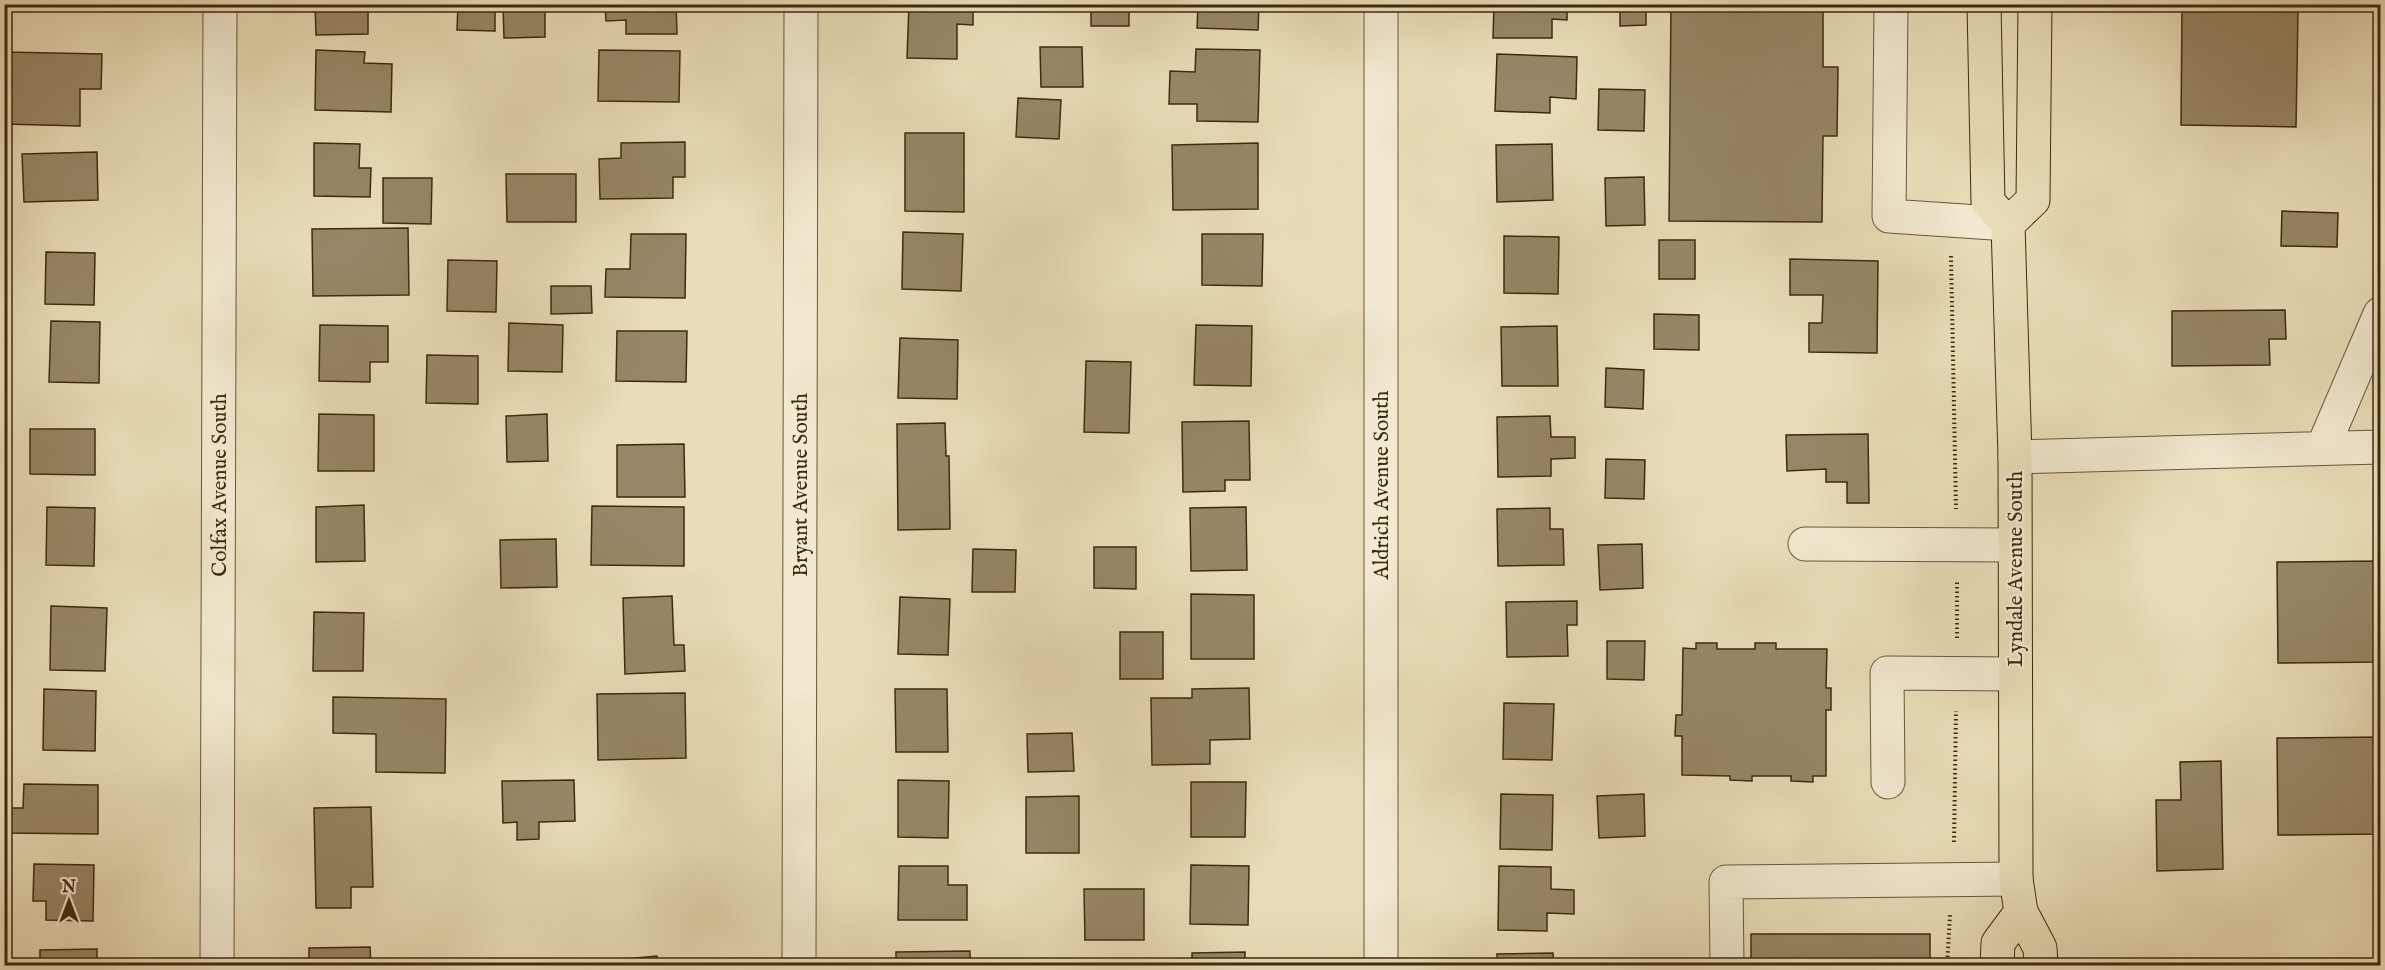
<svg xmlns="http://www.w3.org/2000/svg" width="2385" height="970" font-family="'IM FELL English',serif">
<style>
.building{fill:#978766;stroke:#3f2a0f;stroke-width:1.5}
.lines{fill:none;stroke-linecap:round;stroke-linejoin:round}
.minor-casing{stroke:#6a5739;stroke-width:35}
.major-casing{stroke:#3f2a0f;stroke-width:35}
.path{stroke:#3f2a0f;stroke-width:4;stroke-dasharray:1.5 3;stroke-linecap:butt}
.minor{stroke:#f1e9d0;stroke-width:33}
.major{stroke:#e9ddb7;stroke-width:33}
.labels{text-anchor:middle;stroke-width:4.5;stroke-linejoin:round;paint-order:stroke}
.street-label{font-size:21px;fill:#3f2a0f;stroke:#f1e9d0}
</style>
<rect width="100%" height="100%" fill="#e9ddb7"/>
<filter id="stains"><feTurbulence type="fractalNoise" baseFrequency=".00333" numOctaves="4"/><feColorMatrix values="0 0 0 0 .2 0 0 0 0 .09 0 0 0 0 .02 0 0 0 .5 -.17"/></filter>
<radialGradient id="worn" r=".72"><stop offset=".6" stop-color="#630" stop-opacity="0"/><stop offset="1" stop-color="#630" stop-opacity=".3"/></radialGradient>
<!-- building -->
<path class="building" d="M315,4H386V7H368V34L316,35Z
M458,4H495V31L457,30Z
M503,4H545V37L504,38Z
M605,4H676L677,34H626V20L606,21Z
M909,4H973V25L957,24V59L907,58Z
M1091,4H1129V26H1091Z
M1198,4H1259L1258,30L1197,28Z
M1494,4H1567V20L1552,19V38H1493Z
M1620,4H1646V25L1620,26Z
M1671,4H1823V67H1838L1837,136H1823L1822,222L1669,221Z
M2182,10L2298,12L2296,127L2181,125Z
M1040,47H1082L1083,87H1041Z
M1196,49L1260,50L1258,122L1197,121V104H1169L1170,71L1195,72Z
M316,50L365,52L364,63L392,64L391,112L315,110Z
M599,50L680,51L679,102L598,101Z
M4,52L102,54L101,89H80V126L4,124Z
M1497,54L1577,57L1576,99L1550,97V113L1495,111Z
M1599,89L1645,90L1644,131L1598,130Z
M1018,98L1061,100L1059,139L1016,137Z
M905,133H964V212L905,211Z
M685,142V177H673V198L600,199L599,159L621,158V143Z
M314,143L360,144L359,168H371L370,197L314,196Z
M1258,143V209L1173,210L1172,145Z
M1552,144L1553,200L1497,202L1496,145Z
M97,152L98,200L24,202L22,154Z
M506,174H576V222H507Z
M1644,177L1645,225L1606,226L1605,178Z
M383,178H432L431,224L383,223Z
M2282,211L2338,213L2337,247L2281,246Z
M408,228L409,295L313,296L312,229Z
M903,232L963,234L961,291L902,289Z
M631,234H686L685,298L605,297L606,269H630Z
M1202,234H1263L1262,286L1202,285Z
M1504,236L1559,237L1558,294L1504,293Z
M1659,240H1695V279H1659Z
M46,252L95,253L94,305L45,304Z
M1790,259L1878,261L1877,353L1809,352V323H1822L1823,295H1790Z
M448,260L497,261L496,312L447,311Z
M551,286H591L592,313L551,314Z
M2285,310L2286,339H2269L2270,365L2172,366V311Z
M1654,314L1699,315V350L1654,349Z
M51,321L100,322L99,383L49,382Z
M509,323L563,325L562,372L508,371Z
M320,325L388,326V362H370V382L319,381Z
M1196,325L1252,326L1251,386L1194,385Z
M1557,326L1558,386H1502L1501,327Z
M617,331H687L686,382L616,381Z
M900,338L958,340L957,399L898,398Z
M427,355L478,356V404L426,403Z
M1086,361L1131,362L1129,433L1084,432Z
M1606,368L1644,370L1643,409L1605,407Z
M319,414L374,415V471H318Z
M547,414L548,461L507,462L506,416Z
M1550,416L1551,437H1575V458L1551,459V476L1498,477L1497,417Z
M1249,421L1250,480H1225V491L1183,492L1182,422Z
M945,423L946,456H949L950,529L898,530L897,424Z
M30,429H95V475L30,474Z
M1868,434L1869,503H1847V482H1826V469L1787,471L1786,435Z
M684,444L685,497H617V445Z
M1606,459L1645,460L1644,499L1605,498Z
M364,505L365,561L316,562V507Z
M592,506L684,507V566L591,565Z
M47,507L95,508L94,566L46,565Z
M1246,507L1247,570L1191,571L1190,508Z
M1550,508V529H1563L1564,565L1498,566L1497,509Z
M556,539L557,587L501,588L500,540Z
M1642,544L1643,588L1600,590L1598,545Z
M1094,547H1136V589L1094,588Z
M973,549L1016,550L1015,592H972Z
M2380,561V662L2278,663L2277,562Z
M1191,594L1254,595V659H1191Z
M672,596L674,645H684L685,671L625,674L623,598Z
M900,597L950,599L948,655L898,654Z
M1577,601V625H1567L1568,656L1507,657L1506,602Z
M51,606L107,608L105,671L50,670Z
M314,612L364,613L363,671H313Z
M1120,632H1163V679H1120Z
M1607,641H1645L1644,680L1607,679Z
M1696,643H1717V649H1755V643H1776V649H1827L1826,688H1831V710H1826V776H1813V782L1791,781V776H1752V781L1730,780V776L1682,775V736H1675L1676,715H1682L1683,648L1696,649Z
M1249,688L1250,739L1210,740V764L1152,765L1151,698H1192V689Z
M44,689L96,691L95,751L43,750Z
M895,689H947L948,752H896Z
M685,693L686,758L598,760L597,694Z
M333,697L446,699L445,773L376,772V734L333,733Z
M1504,703L1554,704L1552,760L1503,759Z
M1072,733L1074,771L1028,772L1027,734Z
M2380,737V834L2278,835L2277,738Z
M2221,761L2223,869L2157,871L2156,800H2181L2180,762Z
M574,780L575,821L539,822V839L517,840V822L503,823L502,781Z
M898,780L949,781L948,838L898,837Z
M1191,782H1246L1245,837H1191Z
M24,784L98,785V834L4,833V808H23Z
M1501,794L1553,795L1552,850L1500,849Z
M1644,794L1645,836L1599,838L1597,796Z
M1079,796V853H1026V797Z
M371,807L373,887H351V908H316L314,808Z
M34,864L94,865L93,921L46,920V901H33Z
M1191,865L1249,866L1248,925L1190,924Z
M899,866H948V885H967V920H898Z
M1499,866L1551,867V889L1574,890V914L1547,913V931L1498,930Z
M1084,889H1144V940H1085Z
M1751,934H1930V966H1751Z
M370,947L371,966H309V948Z
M97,949V966H40V950Z
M970,951V966H896V952Z
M1245,952V966H1192V953Z
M1553,953L1554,966H1497V954Z
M657,956L658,966H613V960Z
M1032,960L1076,961V966H1032Z
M2380,963V966H2274V964Z"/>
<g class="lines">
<defs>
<path id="minor" d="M1381,4V966
M1891,4L1889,216L2008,224
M2323,447L2380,314
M2015,457L2380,447
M1805,544L2014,545
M1888,782L1887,673L2015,674
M217,966L220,4
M799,966L801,4
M1727,966L1726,882L2016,879"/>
<path id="major" d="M1984,4L1988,202L2008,224L2015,457L2016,879L2021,912L2040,948L2041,966
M2008,224L2033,200L2035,4
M1997,966L1998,943L2021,912"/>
</defs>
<!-- minor casing -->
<use href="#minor" class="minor-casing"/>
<!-- major casing -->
<use href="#major" class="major-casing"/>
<!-- path -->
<path class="path" d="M1951,256L1956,509
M1957,638V582
M1954,842L1956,711
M1947,966L1950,915"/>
<!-- minor -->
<use href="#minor" class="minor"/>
<!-- major -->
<use href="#major" class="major"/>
</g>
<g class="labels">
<!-- street labels -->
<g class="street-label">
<text transform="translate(219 485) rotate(-90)" y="7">Colfax Avenue South</text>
<text transform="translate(800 485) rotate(-90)" y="7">Bryant Avenue South</text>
<text transform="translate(1381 485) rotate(-90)" y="7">Aldrich Avenue South</text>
<text transform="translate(2015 569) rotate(-90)" y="7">Lyndale Avenue South</text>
</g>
</g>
<!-- margin -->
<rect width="2385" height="970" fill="none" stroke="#e9ddb7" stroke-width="24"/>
<rect x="6" y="6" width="2373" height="958" fill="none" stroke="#3f2a0f" stroke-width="3"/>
<rect x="12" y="12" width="2361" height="946" fill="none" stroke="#3f2a0f" stroke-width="1.5"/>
<!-- north arrow -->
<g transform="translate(69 901)" stroke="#f1e9d0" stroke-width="4.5" paint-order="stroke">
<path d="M0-4.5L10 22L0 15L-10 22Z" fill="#3f2a0f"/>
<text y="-9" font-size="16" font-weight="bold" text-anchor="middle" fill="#3f2a0f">N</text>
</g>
<rect width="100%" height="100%" filter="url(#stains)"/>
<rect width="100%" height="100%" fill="url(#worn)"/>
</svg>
